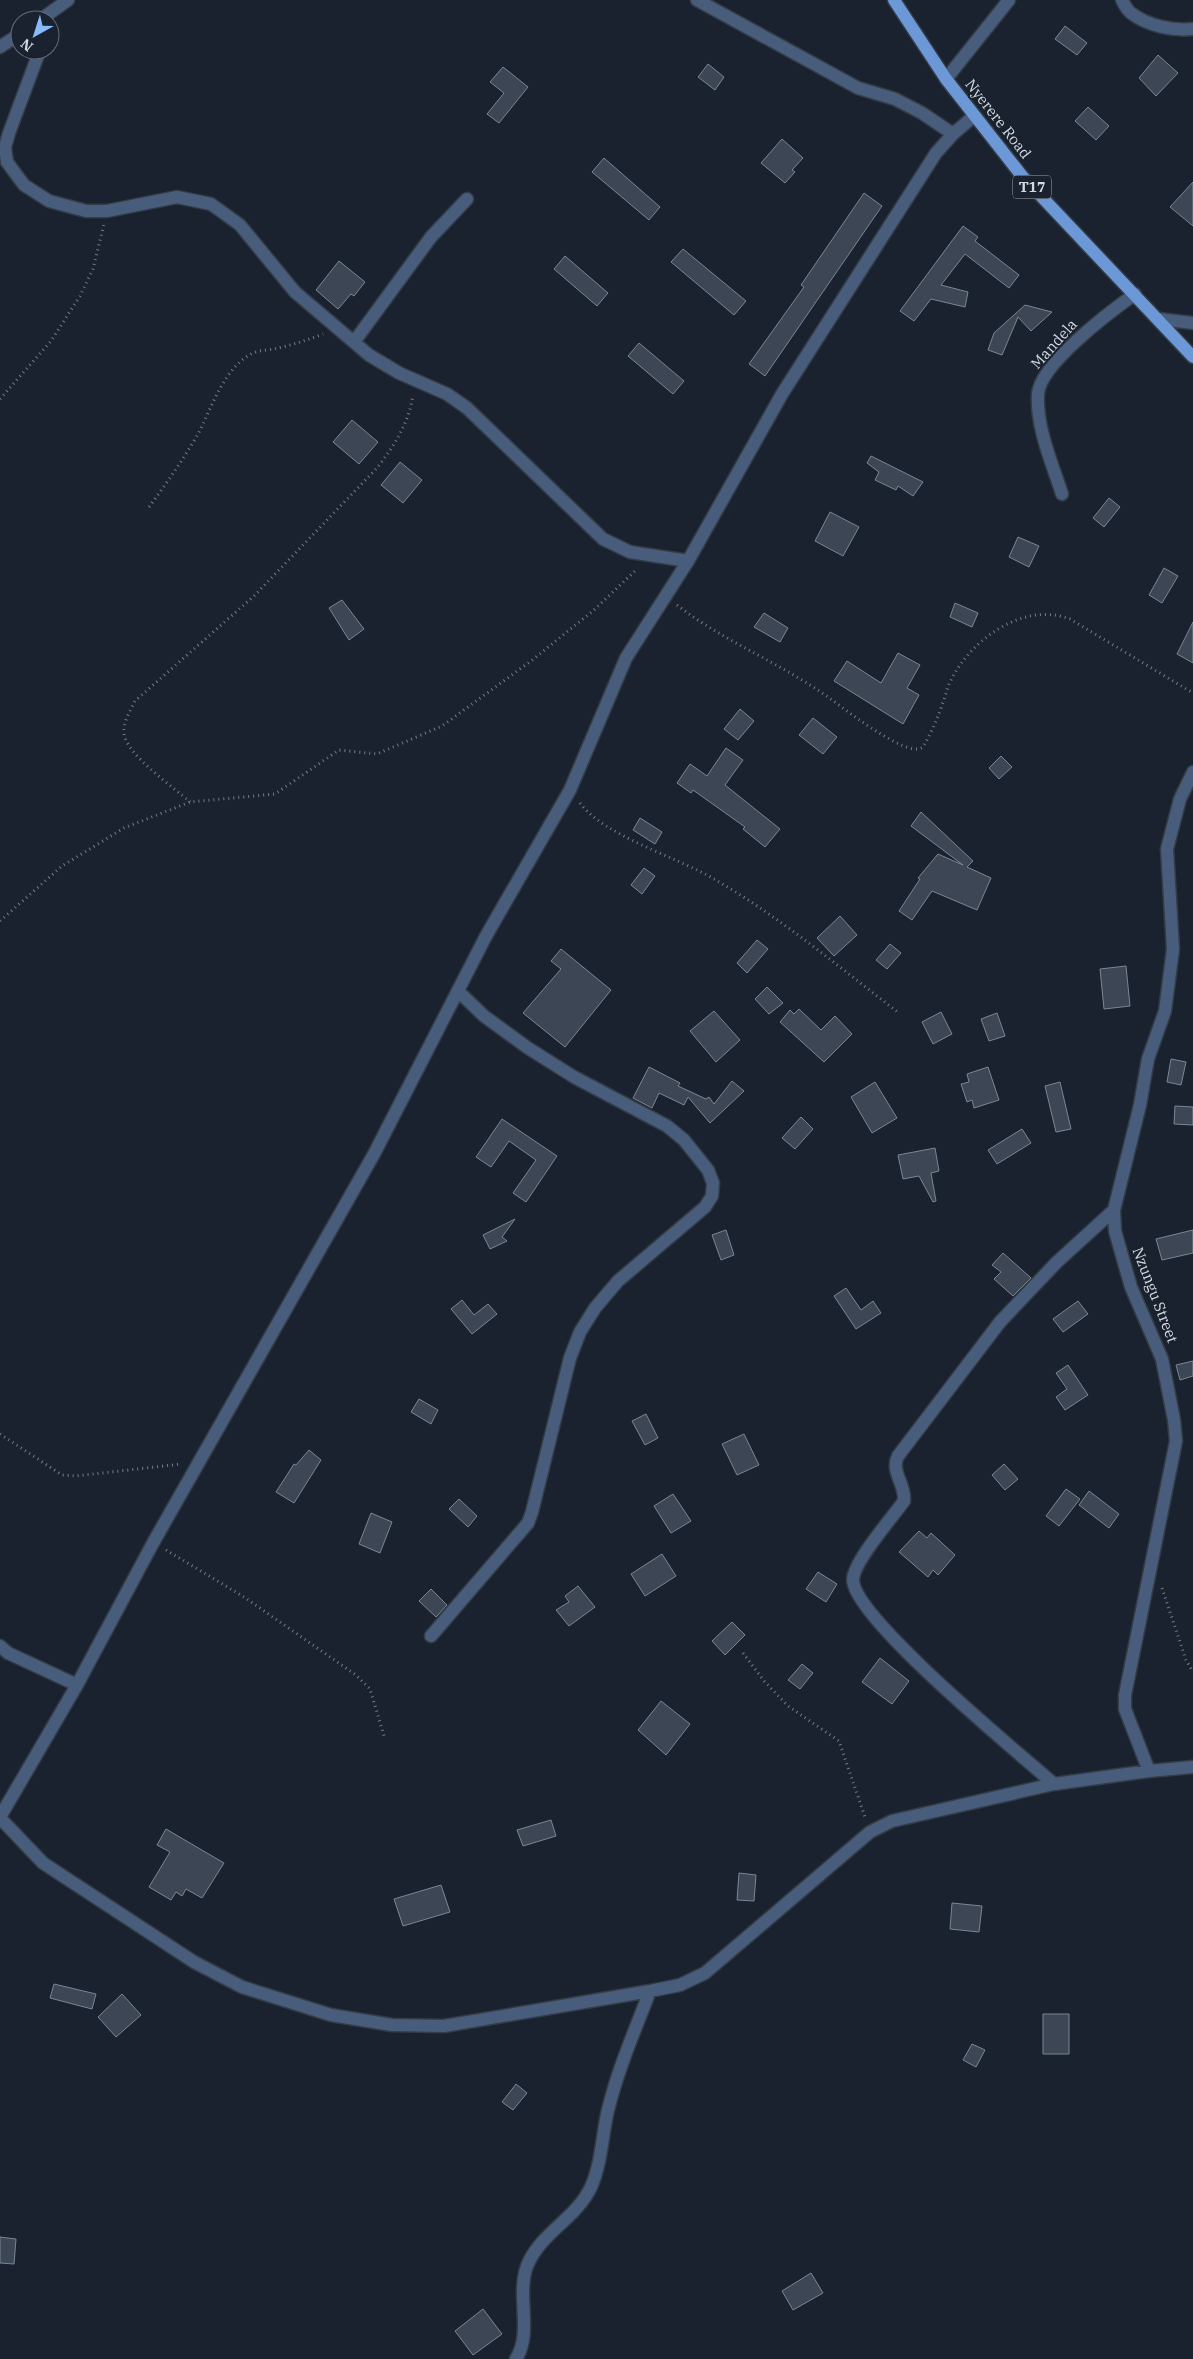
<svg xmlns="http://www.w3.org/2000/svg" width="1193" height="2359" font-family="'IBM Plex Serif',serif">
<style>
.building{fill:#3c4654;stroke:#7b8696}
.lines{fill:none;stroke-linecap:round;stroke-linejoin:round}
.minor-casing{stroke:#333c47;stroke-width:15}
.major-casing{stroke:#333c47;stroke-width:15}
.path{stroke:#757c87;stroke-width:3;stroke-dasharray:1 4;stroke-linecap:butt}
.minor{stroke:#485d7c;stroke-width:12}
.major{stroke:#6c98d7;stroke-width:12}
.labels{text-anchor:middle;stroke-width:4;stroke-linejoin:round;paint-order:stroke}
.shield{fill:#19222e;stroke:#9ba2ac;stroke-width:1}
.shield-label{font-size:14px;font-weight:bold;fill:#d3d9e2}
.street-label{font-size:15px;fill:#d3d9e2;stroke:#19222e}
</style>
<rect width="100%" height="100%" fill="#19222e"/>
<!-- building -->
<path class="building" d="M1065,26L1087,43L1077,55L1055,39Z
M1158,55L1178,73L1156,96L1139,78Z
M708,64L724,77L715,90L698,77Z
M503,67L528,87L499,123L487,114L504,93L490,82Z
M1088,107L1109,126L1096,140L1075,121Z
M782,139L803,158L792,170L795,172L785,183L761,163Z
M604,158L660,207L649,220L592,172Z
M1193,182V226L1170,207Z
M864,193L882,206L765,376L749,364L804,287L801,285Z
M963,226L978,237L975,241L1019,275L1009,288L965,254L941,285L968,292L965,307L931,299L914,321L900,311Z
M683,249L746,301L734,315L671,262Z
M565,256L608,293L597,306L554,269Z
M339,261L365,282L354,296L351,294L338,309L316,290Z
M1025,305L1052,312L1031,331L1018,317L1002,355L988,350L994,333Z
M639,343L684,381L673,394L628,356Z
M352,420L378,442L359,464L333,442Z
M871,456L923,482L913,496L898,486L896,490L875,480L879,472L867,463Z
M400,462L422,480L403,503L381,485Z
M1109,498L1120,507L1104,527L1093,518Z
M830,512L859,527L843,556L815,541Z
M1018,537L1039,546L1029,567L1009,557Z
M1164,568L1178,576L1162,603L1149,595Z
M342,600L364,629L349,640L329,608Z
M955,603L978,613L972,627L950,617Z
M764,613L788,628L780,642L754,627Z
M1193,622V663L1177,654Z
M898,653L920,665L907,688L919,695L903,724L834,681L847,661L881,683Z
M740,709L754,721L738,740L724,729Z
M813,718L837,737L823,754L799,735Z
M726,748L743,760L725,785L780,829L765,847L743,829L745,827L693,790L691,793L677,783L690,764L707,776Z
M1001,756L1012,767L999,779L989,768Z
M921,812L973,861L967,867L991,878L977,910L932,891L912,920L899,911L920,879L918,878L938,854L963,865L911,826Z
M640,818L662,832L655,844L633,830Z
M644,868L655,876L642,894L631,885Z
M840,916L857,935L834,956L817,938Z
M757,940L768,949L747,973L737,963Z
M890,944L901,953L887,969L876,960Z
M561,949L611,990L565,1047L523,1013L561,969L551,961Z
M1126,966L1130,1006L1104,1009L1100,969Z
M767,987L783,1003L769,1014L755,999Z
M799,1009L821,1030L835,1016L852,1034L824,1062L780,1022L790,1010L794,1014Z
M714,1011L740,1040L716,1062L690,1031Z
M941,1012L952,1034L933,1044L922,1022Z
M997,1013L1005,1036L989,1041L981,1019Z
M1171,1059L1186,1062L1181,1085L1167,1082Z
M649,1067L680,1083L678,1086L706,1099L709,1097L714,1104L732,1081L744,1091L710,1123L688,1097L684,1105L659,1093L652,1108L633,1098Z
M988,1067L999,1100L974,1108L972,1100L967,1102L961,1084L969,1082L967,1074Z
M875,1082L897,1118L872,1133L851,1097Z
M1060,1082L1071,1129L1056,1132L1045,1086Z
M1175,1106L1193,1107V1125L1174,1124Z
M801,1117L813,1129L795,1149L782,1138Z
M502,1119L557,1156L526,1202L513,1193L536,1160L509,1141L491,1167L476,1157Z
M1022,1129L1031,1143L997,1164L988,1150Z
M935,1148L939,1171L931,1173L936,1201L933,1202L919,1176L903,1179L898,1155Z
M515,1219L502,1237L507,1241L490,1249L483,1235Z
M726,1230L734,1255L721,1260L712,1235Z
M1193,1230V1253L1162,1260L1156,1239Z
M1003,1253L1031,1278L1013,1296L994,1279L1001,1272L992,1265Z
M846,1288L861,1310L873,1301L881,1313L856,1329L834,1296Z
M462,1300L474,1315L488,1304L497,1314L472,1334L451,1309Z
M1078,1301L1088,1314L1063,1332L1053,1319Z
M1193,1361V1376L1180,1380L1176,1365Z
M1068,1365L1088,1395L1065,1410L1056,1397L1067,1389L1056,1373Z
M419,1399L438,1410L431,1424L411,1412Z
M646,1414L658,1438L645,1445L632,1421Z
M744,1434L759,1465L737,1475L722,1444Z
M309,1450L321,1460L294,1503L276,1492L294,1464L296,1465Z
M1004,1464L1018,1479L1005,1490L992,1475Z
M1066,1489L1080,1499L1059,1526L1046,1516Z
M1089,1491L1119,1514L1109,1528L1079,1505Z
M673,1494L691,1521L671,1533L654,1506Z
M459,1499L477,1516L468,1527L449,1509Z
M371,1513L392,1522L380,1553L359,1544Z
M919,1531L927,1538L931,1533L955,1555L938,1575L933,1570L928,1577L899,1552Z
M662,1554L676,1576L645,1596L631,1574Z
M818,1572L837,1584L826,1602L806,1589Z
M578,1586L595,1607L569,1626L556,1610L569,1602L565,1596Z
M431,1589L447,1605L436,1617L419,1601Z
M732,1622L745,1635L725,1655L712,1641Z
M880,1658L909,1681L892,1704L862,1682Z
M802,1664L813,1673L800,1689L788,1680Z
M661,1701L690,1724L666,1755L638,1730Z
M551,1820L556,1836L523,1846L517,1830Z
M166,1829L224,1863L202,1898L186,1889L182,1896L176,1892L171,1900L149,1887L170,1852L157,1845Z
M739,1873L756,1875L754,1901L737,1900Z
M441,1885L450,1912L403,1926L394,1899Z
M952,1903L982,1906L979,1932L950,1929Z
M54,1984L96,1994L92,2009L50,1998Z
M122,1994L141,2015L116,2037L98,2017Z
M1043,2014H1069V2054H1043Z
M972,2044L985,2050L976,2067L963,2060Z
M516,2084L527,2093L513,2110L502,2102Z
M0,2237L16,2239L14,2264L0,2263Z
M811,2273L823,2293L793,2310L782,2291Z
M483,2309L502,2334L473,2355L455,2331Z"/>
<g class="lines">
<defs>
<path id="minor" d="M697,0L858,88L895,99L922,113L953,134
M1122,0C1124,4 1127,10 1131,13C1148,26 1173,31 1193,29
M40,20L68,0
M0,47L20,34
M40,50L9,133L5,147L7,162L24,185L49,201L86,211H107L177,197L211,204L240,225L295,292L369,355L399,373L447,394L467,408L603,539L630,552L688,561
M946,79L1009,0
M1159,319L1193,323
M354,342L431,237L467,199
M1062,494C1052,463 1036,427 1038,394C1040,364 1111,311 1135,294
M431,1636L528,1523L532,1512L570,1358L580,1332L595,1308L618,1281L705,1207L712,1196L713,1183L708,1170L684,1140L667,1126L574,1077L528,1048L484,1016L458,991
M0,1646L8,1653L77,1685
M1149,1771L1125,1709V1695L1176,1441L1174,1420L1162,1359L1131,1287L1115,1231L1114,1210L1140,1105L1148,1059L1165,1011L1173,949L1167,849L1180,799L1193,772
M1054,1784C1020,1754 854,1618 853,1580C853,1562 892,1518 904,1501C906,1485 890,1471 898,1456L1000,1322L1057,1262L1114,1210
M0,1817L77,1685L153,1543L374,1154L486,936L570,790L626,658L688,561L782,394L936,153L953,134L974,116
M0,1818L43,1863L194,1962L242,1987L331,2015L392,2025L444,2026L650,1991L680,1985L705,1973L870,1832L892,1821L1054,1784L1149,1771L1193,1767
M516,2359C533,2332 516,2296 527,2266C540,2233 576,2219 591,2187C602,2162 602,2135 608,2110C618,2069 635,2030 650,1991"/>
<path id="major" d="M894,0L946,79L1022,176L1193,357"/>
</defs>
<!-- minor casing -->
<use href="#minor" class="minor-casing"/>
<!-- major casing -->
<use href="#major" class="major-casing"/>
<!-- path -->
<path class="path" d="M0,399L51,341L80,296L93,269L104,224
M149,507C166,484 183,460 198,434C212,408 223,368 253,353C260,350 271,350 279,348C294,344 308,340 323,334
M677,605C718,637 766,657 810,685C840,704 866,728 899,744C906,747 916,752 923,747C931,733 938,718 943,702C946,695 947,687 951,680C971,640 1023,601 1070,619L1193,693
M190,802C175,788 125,754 124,733C123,722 130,711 135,701L254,596L377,468C394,446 409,423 413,395
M580,803C604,836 677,857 714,879C780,917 839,967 899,1013
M0,921L62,866L124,828L190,802L275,794L339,750L377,754L442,726L531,661L594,610L637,569
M0,1434L62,1475L76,1476L181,1464
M166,1550L244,1597L356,1675L370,1689L385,1739
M1162,1588L1186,1660L1193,1672
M743,1653L764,1681L788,1706L839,1741L866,1820"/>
<!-- minor -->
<use href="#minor" class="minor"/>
<!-- major -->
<use href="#major" class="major"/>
</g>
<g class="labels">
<!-- shield labels -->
<rect class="shield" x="1013" y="175.5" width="38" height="23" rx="4"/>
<g class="shield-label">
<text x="1032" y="192">T17</text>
</g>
<!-- street labels -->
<g class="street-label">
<text transform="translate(998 119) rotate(52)" y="5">Nyerere Road</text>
<text transform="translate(1054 344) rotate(-48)" y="5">Mandela</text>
<text transform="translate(1155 1295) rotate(69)" y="5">Nzungu Street</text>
</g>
</g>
<!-- north arrow -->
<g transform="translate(35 35) rotate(219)"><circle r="24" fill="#19222e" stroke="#636b76"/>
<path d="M0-4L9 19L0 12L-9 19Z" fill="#8bbafc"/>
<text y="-8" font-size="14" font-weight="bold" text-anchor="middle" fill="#d3d9e2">N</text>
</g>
</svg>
